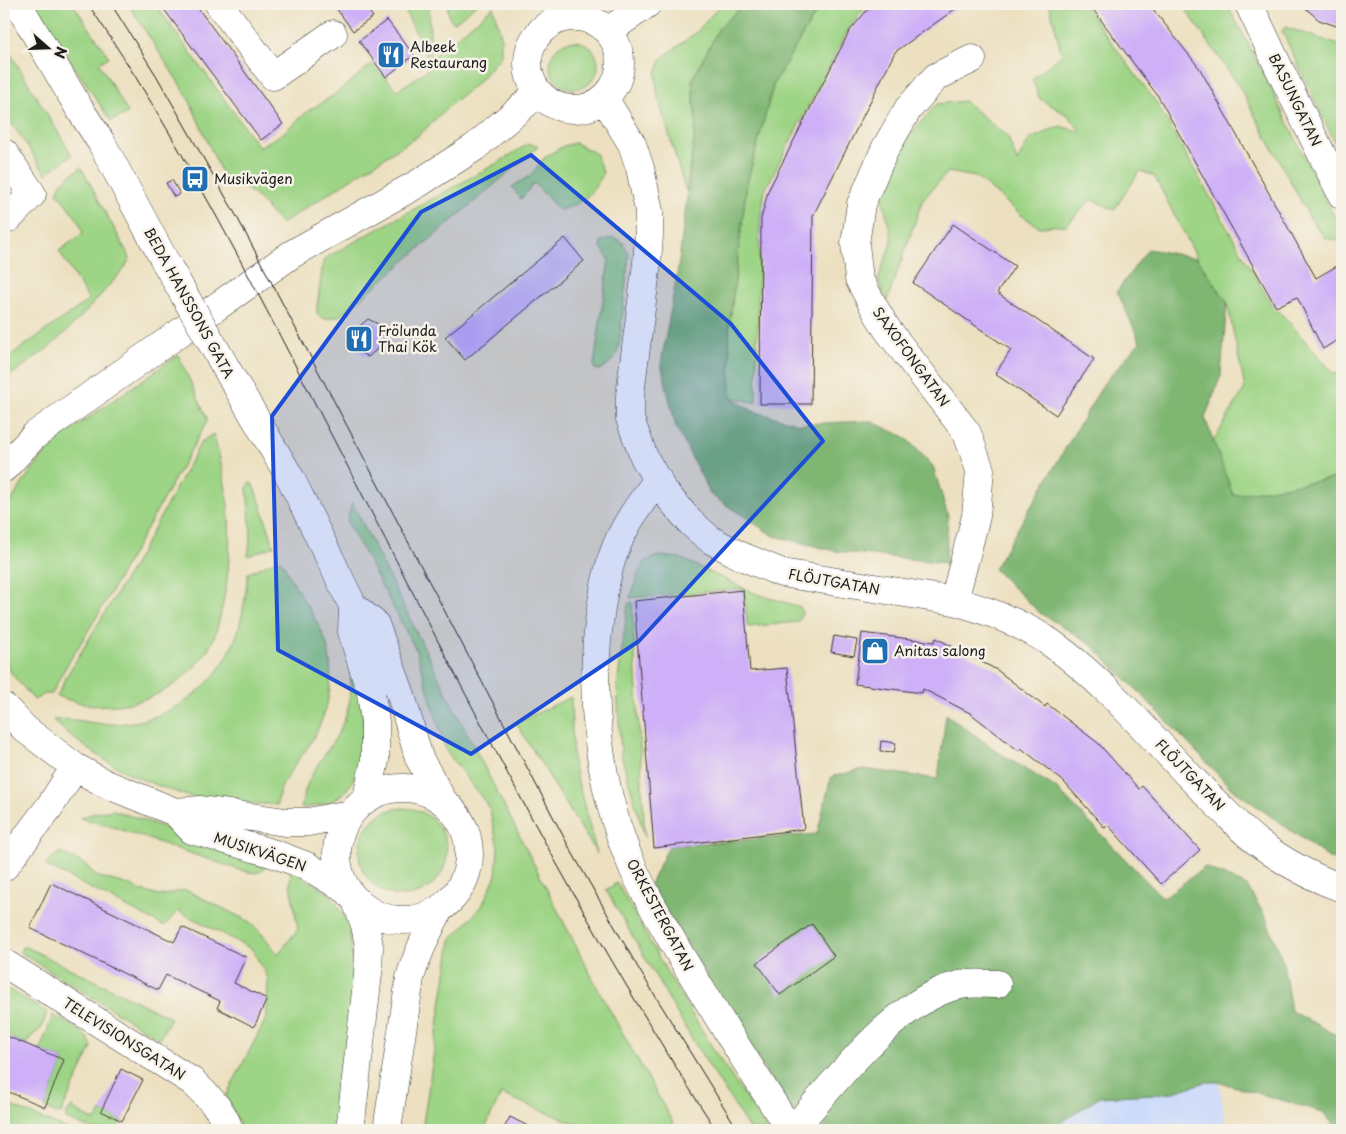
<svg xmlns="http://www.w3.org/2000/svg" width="1346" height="1134" font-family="'Playpen Sans',sans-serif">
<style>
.built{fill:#cddbfa}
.green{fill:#9dd485;stroke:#5c7850}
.forest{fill:#7eb672;stroke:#4d6947}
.building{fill:#ceaff8}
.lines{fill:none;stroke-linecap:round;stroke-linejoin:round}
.minor-casing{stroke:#3b3935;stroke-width:29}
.minor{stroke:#fff;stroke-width:28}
.tram{stroke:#1c1c1c;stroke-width:1}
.minor-bridge-casing{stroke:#3b3935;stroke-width:29;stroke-linecap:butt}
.minor-bridge{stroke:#fff;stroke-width:28}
.marked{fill:#1d4ed8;fill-opacity:0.2;stroke:#1d4ed8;stroke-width:4;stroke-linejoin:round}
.labels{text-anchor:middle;stroke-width:5;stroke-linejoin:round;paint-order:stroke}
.poi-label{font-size:14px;fill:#1c1c1c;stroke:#f7f3e8;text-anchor:start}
.street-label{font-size:14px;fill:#1c1c1c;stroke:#f7f3e8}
</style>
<rect width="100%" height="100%" fill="#f7f3e8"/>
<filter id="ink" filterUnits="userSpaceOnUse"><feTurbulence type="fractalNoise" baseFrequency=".02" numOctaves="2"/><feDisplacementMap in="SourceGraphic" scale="10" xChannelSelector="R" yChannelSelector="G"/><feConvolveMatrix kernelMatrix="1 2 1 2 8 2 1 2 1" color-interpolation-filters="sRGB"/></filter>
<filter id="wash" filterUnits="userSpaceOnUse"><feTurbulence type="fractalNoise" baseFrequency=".0096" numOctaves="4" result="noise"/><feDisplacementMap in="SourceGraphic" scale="20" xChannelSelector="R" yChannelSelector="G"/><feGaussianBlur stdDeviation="1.12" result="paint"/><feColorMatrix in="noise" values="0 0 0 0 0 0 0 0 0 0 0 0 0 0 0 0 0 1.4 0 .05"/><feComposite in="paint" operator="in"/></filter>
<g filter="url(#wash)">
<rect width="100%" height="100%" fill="#ece0c0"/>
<!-- built -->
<path class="built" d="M1205,1082H1219L1226,1130H1050L1100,1097L1171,1093Z"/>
<!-- green -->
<path class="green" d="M32,4H73L109,57L99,63L128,113L111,121Z
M128,4H155L259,147L282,134L308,111L334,95L372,64L398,90L432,67L402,4H429L431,58L493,7L501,36V56L477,83L449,106L418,136L281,224L259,199L238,182L228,188L188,97Z
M448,4H477L455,22C447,19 448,12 448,4Z
M721,4H744L719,29L692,80L696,124L686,192L657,94L656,73L662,58L698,31Z
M821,4H872L863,10L848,30L765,190L760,221L756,403L731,397L729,329L747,183L774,83Z
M1052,4H1083L1156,102L1275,311L1280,312L1334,374L1342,372V477L1233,496L1213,442L1245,388L1227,302L1197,258L1154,176L1140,171L1114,210L1091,199L1067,225L1039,227L1024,217L976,177L948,172L923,199L887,301L878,280L892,240L882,195L908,137L937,104L964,101L1008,137L1017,162L1030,139L1060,126L1081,132L1069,116L1040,99L1032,79L1062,55L1050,7Z
M1182,4H1227L1258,63L1337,222L1342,241L1325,238L1310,218L1239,86Z
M1285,27L1342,46V125L1335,143L1282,31Z
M550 65a24 24 0 1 1 48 0a24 24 0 1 1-48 0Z
M4,43L72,155L46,174L4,112Z
M575,143L595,153L603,172C594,193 582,205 559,210L534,183L521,199L512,187L531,175L544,158L563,146Z
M528,144L538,145L536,149L340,316L327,319L320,317L317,313V307L323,262L329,256L499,162Z
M81,167L130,258L124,269L80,318L51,346L4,380V360L89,300L59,251L83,233L78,220L57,192L61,183Z
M615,238L623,243L629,254L619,345C617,358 610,364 599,370L595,369L594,366L609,259L601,247V242L606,239Z
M178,355L208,420L96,618L61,675L52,694H45L34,700L12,674L4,659V512L30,472L47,452L64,435Z
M213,434C230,489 235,545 223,603C220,617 217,633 210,646C197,669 174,688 150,697C119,709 88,708 57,696L69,672L138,558L201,442Z
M249,483H252L259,499L274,546L248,556L251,534L247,489Z
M352,502L451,702L598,989L677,1130H590L501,1094L484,1130H422L451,940L482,906L496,875L498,847L489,807L446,751L416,650L347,521Z
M659,556L680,558L754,593L800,607L802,614L798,622L748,627L743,589L630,598L638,574L646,561Z
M275,561H282C292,584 308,605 320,628C339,665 331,711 309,745C298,762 278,783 277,805C249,803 221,802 193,797C185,796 178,793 171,790C126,776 87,752 53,720C73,717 93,725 113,724C163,723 207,695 230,651C242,628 245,599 248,573Z
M630,602H632L645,837L621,755L617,687L628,604Z
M350,666C354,678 358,691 361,704C367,738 365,787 328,803C319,806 310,807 301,808C303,798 305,788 310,779C319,759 335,743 343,723C351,705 352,685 350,666Z
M571,697L573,763L597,854L516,723Z
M359 852a44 44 0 1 1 88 0a44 44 0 1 1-88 0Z
M113,810L265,861V868C259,876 249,872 240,870L116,828L80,818L94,813Z
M60,852L86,865L96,876L129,885L142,891L159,896L186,890L250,922L262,934L278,954L298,929L290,883L291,869L330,894L349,924L354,986L334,1130H242L226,1096L267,1017L268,978L252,949L178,911L164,926L45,865Z
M617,883L668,974L715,1052L767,1130H750L693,1041L606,890Z
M22,947H26L171,1018L159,1039L20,952Z
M10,990L47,1012L41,1029L31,1037L26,1044L4,1035V991L6,992Z
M53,1015C66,1023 88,1031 92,1047L61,1113L56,1114L45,1107L64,1060L40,1050Z
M8,1106L16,1108L69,1130H4V1118Z
M73,1106V1109L95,1121L101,1111L122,1121L114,1130H93L66,1119V1114Z"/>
<!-- forest -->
<path class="forest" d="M744,4H821L774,83L747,183L729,329L731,397L753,411L800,424L870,421L905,437L933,466L948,516L946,563L835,551L774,536L711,495L676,427L661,363L678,269L696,124L692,80L719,28Z
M1148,249L1197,258L1227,302L1221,375L1205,418L1233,495L1342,477V863L1329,858L1230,787L1143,696L1088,642L1040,613L994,569L1104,383L1140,342L1117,291Z
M946,714L998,752L1056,788L1163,898L1205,867L1247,886L1266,918L1283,962L1291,1011L1342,1038V1130H1338L1323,1112L1219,1082H1205L1171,1093L1100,1097L1050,1130H802L650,884L669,846L817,834L831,777L863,769L938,779Z"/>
<g id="blocks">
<!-- building -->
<path class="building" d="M160,4H195L283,124L261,140Z
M333,4H364L373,17L353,31Z
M876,4H962L895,52L813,216L811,404H760L761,219L768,191L849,32L867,10Z
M1089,4H1149L1200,69L1316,278L1337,266L1342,275V337L1323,349L1297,297L1276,307L1158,96Z
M1301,4H1342V28L1319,20Z
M387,20L414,55L386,77L359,41Z
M172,180L180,194L174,197L166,183Z
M953,224L1015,266L997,293L1094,359L1056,415L995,374L1011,350L913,283Z
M565,238L584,261L465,360L445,337Z
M368,319L382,326L387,341L368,357L355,349L349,335Z
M743,590L750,671L787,668L804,829L654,848L634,601Z
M862,633L934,642L936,638L997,670L1045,707L1047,704L1098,743L1139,789L1142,786L1200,850L1161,884L1108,825L1105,828L1063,781L1021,748L1019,751L970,713L923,689L922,693L855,684Z
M834,636L857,640L854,656L831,652Z
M881,741L896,743L894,752L880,751Z
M51,883L174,942L182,927L246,957L234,983L267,999L254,1027L217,1008L220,1001L166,975L158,990L30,928Z
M812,924L834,956L780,995L757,963Z
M4,1035L64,1060L45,1107L4,1090Z
M121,1069L143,1080L122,1121L101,1111Z
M510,1117L536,1130H503Z"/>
</g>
</g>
<g filter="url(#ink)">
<use href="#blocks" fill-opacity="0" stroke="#3b3935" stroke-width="1"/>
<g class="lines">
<defs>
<path id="minor" d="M18,4L79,108L101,142L166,263
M219,4L273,76L333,34
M1249,4L1279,68L1342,195
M528 63a46 46 0 1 1 92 0a46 46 0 1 1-92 0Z
M608,31L647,4
M604,98L632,144L640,168L649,211V236L647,263L633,370L630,396V419L644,457L662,489L691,523L711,540L741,556L782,573L954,601C987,610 1016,621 1045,639C1068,654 1089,673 1109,692C1149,731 1185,774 1225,812C1235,822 1245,833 1256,841C1282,861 1311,877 1342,888
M4,153L32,194L9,218
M222,361L291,479L353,606L352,632L371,693L375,722V760L367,798
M4,468L35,435L152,352L292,254L419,183L475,147L538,93
M658,480C641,501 626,522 616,547C609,564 605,583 602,602C587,690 597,786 633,868C646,897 663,924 678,951C714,1012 752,1071 790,1130
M954,601L976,516L980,470L967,433L887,329L875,309L859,279L855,244L861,204L885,149L908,109L936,77L972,59
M353,606L375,624L401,695L419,758L443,801
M4,707L25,729L75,767L106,784L175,812L201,810L285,822H308L350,814
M337 854a66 66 0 1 1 132 0a66 66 0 1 1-132 0Z
M175,812L192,830L278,855L307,866L347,890
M4,867L50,806L75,767
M4,963L193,1082C208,1097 223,1110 229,1130
M350,1130L368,974L369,946L365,925L356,901
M387,1130L410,978C417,954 427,933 439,910
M793,1130C832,1085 903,991 966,984C976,983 987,984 997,984"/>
</defs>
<!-- minor casing -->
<use href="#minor" class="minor-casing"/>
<!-- minor -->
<use href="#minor" class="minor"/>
<!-- tram -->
<path class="tram" d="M88,4C177,134 249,276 321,415C447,657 567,902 716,1130
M111,4L156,75L237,217L569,847L640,971L738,1130"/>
<defs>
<path id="minor-bridge" d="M166,263L222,361"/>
</defs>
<!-- minor-bridge casing -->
<use href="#minor-bridge" class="minor-bridge-casing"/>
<!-- minor-bridge -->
<use href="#minor-bridge" class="minor-bridge"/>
</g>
</g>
<!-- marked area -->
<path class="marked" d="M531,155L731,324L823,441L639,641L471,754L278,650L272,416L421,212Z"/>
<!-- icons -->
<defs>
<symbol id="restaurant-square" viewBox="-11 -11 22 22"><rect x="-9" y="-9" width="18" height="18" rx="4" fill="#1f6fb2" stroke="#f7f3e8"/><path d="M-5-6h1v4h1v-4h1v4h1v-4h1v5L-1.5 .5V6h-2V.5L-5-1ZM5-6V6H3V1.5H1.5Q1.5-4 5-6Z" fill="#fff"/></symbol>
<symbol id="bus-square" viewBox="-11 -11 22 22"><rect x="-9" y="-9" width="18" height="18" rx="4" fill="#1f6fb2" stroke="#f7f3e8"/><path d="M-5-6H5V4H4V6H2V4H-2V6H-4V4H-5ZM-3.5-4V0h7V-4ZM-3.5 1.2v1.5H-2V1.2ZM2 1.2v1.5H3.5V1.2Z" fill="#fff"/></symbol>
<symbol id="shop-square" viewBox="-11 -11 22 22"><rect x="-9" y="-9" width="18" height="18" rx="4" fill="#1f6fb2" stroke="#f7f3e8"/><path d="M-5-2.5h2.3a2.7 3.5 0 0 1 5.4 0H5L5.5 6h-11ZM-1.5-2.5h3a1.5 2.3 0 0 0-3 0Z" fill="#fff"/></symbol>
</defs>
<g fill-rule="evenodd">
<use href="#restaurant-square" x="375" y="39" width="32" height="32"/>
<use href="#bus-square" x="179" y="163" width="32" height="32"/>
<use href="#restaurant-square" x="343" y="323" width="32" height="32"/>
<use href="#shop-square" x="859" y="635" width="32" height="32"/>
</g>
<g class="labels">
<!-- poi labels -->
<g class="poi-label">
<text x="410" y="52">Albeek<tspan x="410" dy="16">Restaurang</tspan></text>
<text x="214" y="184">Musikvägen</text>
<text x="378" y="336">Frölunda<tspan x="378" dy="16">Thai Kök</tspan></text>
<text x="894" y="656">Anitas salong</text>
</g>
<!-- street labels -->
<g class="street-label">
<text transform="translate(1295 100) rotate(64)" y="5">BASUNGATAN</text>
<text transform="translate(189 303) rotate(61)" y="5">BEDA HANSSONS GATA</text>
<text transform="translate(911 357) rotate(54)" y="5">SAXOFONGATAN</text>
<text transform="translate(834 582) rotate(10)" y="5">FLÖJTGATAN</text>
<text transform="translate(1190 775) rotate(46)" y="5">FLÖJTGATAN</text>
<text transform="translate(260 852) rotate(18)" y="5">MUSIKVÄGEN</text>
<text transform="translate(660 915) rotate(62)" y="5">ORKESTERGATAN</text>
<text transform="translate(124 1039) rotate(32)" y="5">TELEVISIONSGATAN</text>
</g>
</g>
<!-- margin -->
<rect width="1346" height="1134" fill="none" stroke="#f7f3e8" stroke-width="20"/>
<!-- north arrow -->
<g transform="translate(48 48) rotate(110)" stroke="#f7f3e8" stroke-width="4" paint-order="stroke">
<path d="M0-4L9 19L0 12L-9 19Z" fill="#1c1c1c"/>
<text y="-8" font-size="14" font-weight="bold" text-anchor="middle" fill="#1c1c1c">N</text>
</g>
</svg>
